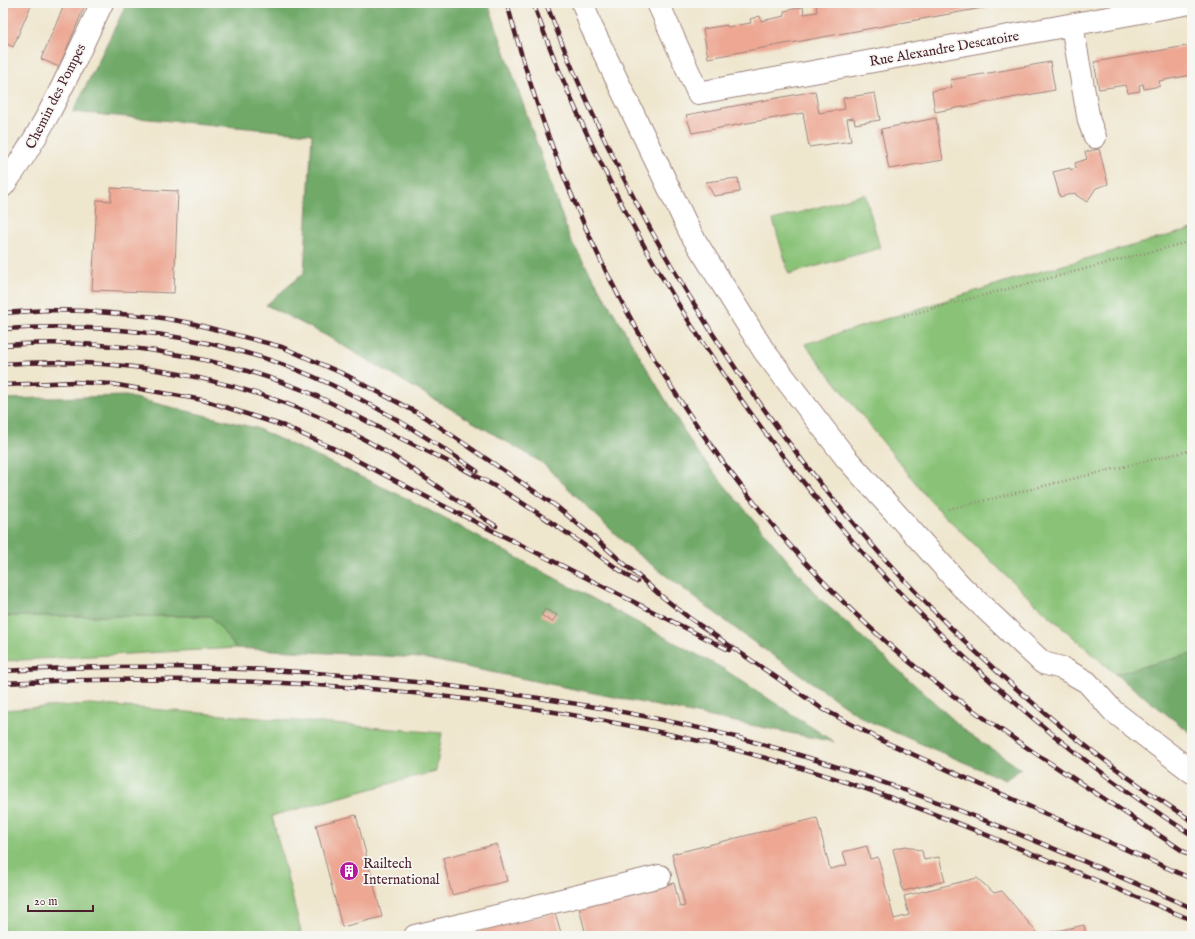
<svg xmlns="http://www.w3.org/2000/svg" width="1195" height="939" font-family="'IM FELL English',serif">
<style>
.green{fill:#8ac378;stroke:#6a7152}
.forest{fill:#6fa968;stroke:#5c644a}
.building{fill:#eda793}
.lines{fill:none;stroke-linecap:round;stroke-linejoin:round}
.minor-casing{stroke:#9c827c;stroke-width:24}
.path{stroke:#9c827c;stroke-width:2.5;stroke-dasharray:1 3;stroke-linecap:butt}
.minor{stroke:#fff;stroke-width:22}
.rail-casing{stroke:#4a1f2b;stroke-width:4.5}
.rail{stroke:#f6f6f2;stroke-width:3;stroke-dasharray:9;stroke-linecap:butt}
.labels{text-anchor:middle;stroke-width:3.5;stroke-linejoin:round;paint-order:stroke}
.street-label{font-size:14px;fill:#4a1f2b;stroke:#f6f6f2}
.poi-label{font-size:14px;fill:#4a1f2b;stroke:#f6f6f2;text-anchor:start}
</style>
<rect width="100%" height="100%" fill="#f6f6f2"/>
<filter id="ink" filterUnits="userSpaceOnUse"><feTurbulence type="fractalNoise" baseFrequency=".025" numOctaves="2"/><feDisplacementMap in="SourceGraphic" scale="8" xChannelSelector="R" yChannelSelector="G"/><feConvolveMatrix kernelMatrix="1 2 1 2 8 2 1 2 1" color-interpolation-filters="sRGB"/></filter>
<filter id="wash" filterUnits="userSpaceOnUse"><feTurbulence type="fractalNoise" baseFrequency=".012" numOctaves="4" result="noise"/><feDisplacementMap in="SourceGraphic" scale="16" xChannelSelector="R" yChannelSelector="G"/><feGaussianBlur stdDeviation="0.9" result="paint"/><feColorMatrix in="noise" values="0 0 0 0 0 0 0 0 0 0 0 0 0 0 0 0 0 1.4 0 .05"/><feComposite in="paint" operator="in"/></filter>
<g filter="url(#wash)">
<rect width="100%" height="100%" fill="#efe6ce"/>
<!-- green -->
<path class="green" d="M865,194L880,248L789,274L773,220Z
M1192,229V654L1115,674L1027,596L930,501L805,344L1021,277Z
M3,616H211L236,648L3,661Z
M90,704L442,733L436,771L272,816L301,932L287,936H3V710Z"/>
<!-- forest -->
<path class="forest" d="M127,3H488L570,239L696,451L819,598L968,733L1021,769L1005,780L864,719L748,638L631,549L541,462L325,335L266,305L304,273L312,134L73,112Z
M126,396L256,428L406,498L722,668L834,742L422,658L236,648L211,616H3V399Z
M1192,654V734L1115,674Z"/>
<g id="blocks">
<!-- building -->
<path class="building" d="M3,3H32L13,47L3,42Z
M65,3H86L59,67L41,59Z
M826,3H1004V4L708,58L703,29L727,25V27L751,23L750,19L760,16L761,21L785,16L784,11L803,7L804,14L817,12L816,5Z
M1192,45V75L1159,81L1160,86L1144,89L1143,84L1139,85L1140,91L1128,93L1126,85L1099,89L1094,62Z
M1050,62L1055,90L935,112L932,91L952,87L950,80Z
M815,91L819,113L845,109L843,98L875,93L880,120L855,124L854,118L847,119L851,141L809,147L803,113L692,133L686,115Z
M936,118L943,160L889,169L881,129Z
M1099,149L1108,184L1096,188L1087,202L1076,195L1075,193L1060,197L1053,172L1070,168L1071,170L1076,168L1075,163L1087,159L1085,152Z
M738,178L740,192L714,196L706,182Z
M111,188L178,191L174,293L92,290L97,200L111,201Z
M545,609L557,615L552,622L541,615Z
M356,815L382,917L342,927L316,825Z
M817,818L830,869L847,865L843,852L867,846L870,859L878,857L894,919L909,915L904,896L977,878L994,893L1002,891L1039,935L1084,925L1086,936H568L585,931L579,907L674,883L680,907L685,906L672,854Z
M497,844L507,881L452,895L443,858Z
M906,846L922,851L924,860L939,857L945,881L903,891L893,849Z
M555,913L562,936H464L463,935Z"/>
</g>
</g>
<g filter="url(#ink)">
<use href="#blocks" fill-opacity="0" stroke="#9c827c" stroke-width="1"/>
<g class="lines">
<defs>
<path id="minor" d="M583,3L590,24L691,234L764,351L846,458L961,586L1043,663L1062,668L1087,682L1113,711L1192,772
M658,3L698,93L1190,3
M1072,25L1089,121L1095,137
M3,186C45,131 72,65 102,3
M415,936L660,876"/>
</defs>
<!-- minor casing -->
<use href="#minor" class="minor-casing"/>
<!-- path -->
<path class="path" d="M904,316L1192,241
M949,509L1192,450"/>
<!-- minor -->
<use href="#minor" class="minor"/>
<defs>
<path id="rail" d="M507,3C524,67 544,130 570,191C637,357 752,523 886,642C931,682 982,717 1032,751C1085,786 1139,822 1192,857
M533,3C653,336 893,644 1192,835
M546,3C672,332 894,629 1192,821
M3,313L47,310L86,311L156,317L191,323L282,347L346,375L425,417L556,506L590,534L660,595L688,617L821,708L883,741L1192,879
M3,329C107,322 215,335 312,376C370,401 424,435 477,471
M3,345C103,338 210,353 303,390C337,404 368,423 400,438C436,456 473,472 508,494C552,521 594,553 637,582
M3,364C136,355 268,382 383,450C422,474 457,502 496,526
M3,385L75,382L112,384L203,400L284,426L335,449L440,504L729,650
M3,671C167,661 332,669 495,692C588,704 682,721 772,747C916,788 1055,848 1192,908
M3,683C272,670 548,693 808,770C891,795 970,828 1050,861C1097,881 1145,900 1192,920"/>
</defs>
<!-- rail casing -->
<use href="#rail" class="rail-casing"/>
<!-- rail -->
<use href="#rail" class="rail"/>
</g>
</g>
<!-- icons -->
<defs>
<symbol id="building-disc" viewBox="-11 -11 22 22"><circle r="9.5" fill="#b5179e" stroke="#f6f6f2"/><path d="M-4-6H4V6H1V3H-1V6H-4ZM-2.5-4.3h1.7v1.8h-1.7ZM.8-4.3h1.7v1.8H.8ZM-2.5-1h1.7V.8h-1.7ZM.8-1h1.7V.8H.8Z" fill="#fff"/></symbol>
</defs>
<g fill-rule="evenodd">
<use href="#building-disc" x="338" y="860" width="22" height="22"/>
</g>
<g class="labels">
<!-- street labels -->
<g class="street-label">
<text transform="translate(944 48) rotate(-10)" y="5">Rue Alexandre Descatoire</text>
<text transform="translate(55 96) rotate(-63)" y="5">Chemin des Pompes</text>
</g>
<!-- poi labels -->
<g class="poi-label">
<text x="363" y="868">Railtech<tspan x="363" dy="16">International</tspan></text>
</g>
</g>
<!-- margin -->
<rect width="1195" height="939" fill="none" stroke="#f6f6f2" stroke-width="16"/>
<!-- scale -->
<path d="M28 905v6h65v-6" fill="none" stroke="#4a1f2b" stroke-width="2"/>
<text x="34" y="905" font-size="12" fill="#4a1f2b" stroke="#f6f6f2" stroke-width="3" paint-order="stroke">20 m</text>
</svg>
